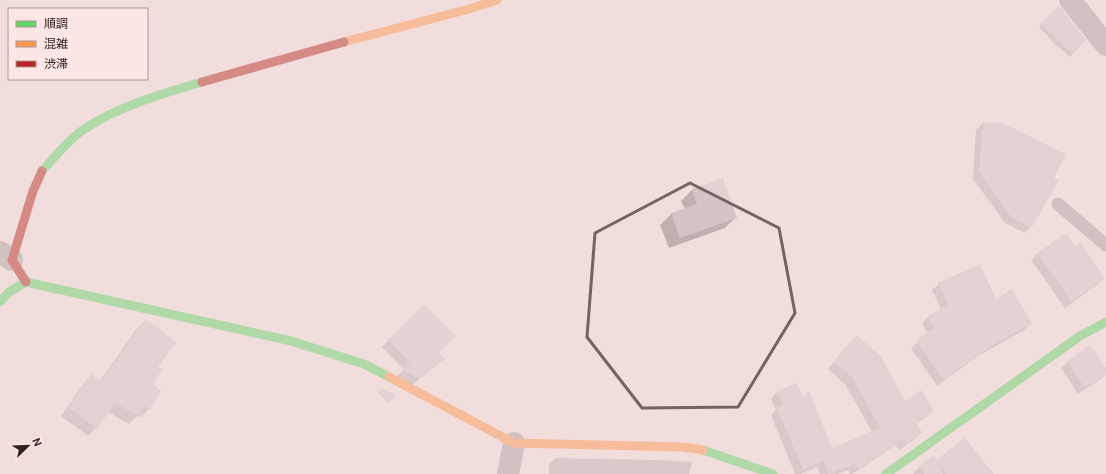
<svg xmlns="http://www.w3.org/2000/svg" width="1106" height="474" font-family="Overpass,'Noto Sans JP',sans-serif">
<style>
.shadow{fill:#0003}
.building{fill:#d4c4c4}
.lines{fill:none;stroke-linecap:round;stroke-linejoin:round}
.lane{stroke:#aaa2a1;stroke-width:13}
.street{stroke:#aaa2a1;stroke-width:22}
.fast{stroke:#63d668;stroke-width:9}
.slow{stroke:#ff974d;stroke-width:9}
.jam{stroke:#b3261e;stroke-width:9}
.marked{fill:none;stroke:#746362;stroke-width:3;stroke-linejoin:round}
</style>
<rect width="100%" height="100%" fill="#f1dddc"/>
<!-- shadow -->
<path class="shadow" d="M1059,7L1085,40L1070,57L1055,44L1039,27Z
M983,123L1031,226L1025,233L1005,223L973,179L976,130Z
M722,179L736,217L725,228L669,248L660,225L671,214L685,209L681,201L692,190Z
M1066,234L1075,247L1104,278L1098,284L1065,308L1031,260L1037,254Z
M939,284L995,300L1031,323L1024,330L978,356L937,386L911,348L928,334L922,323L928,317L941,309L932,290Z
M424,305L438,353L444,359L412,385L396,377L404,369L382,347Z
M144,322L157,367L152,385L149,409L140,417L137,416L129,424L108,412L96,428L88,436L61,416L83,384L92,376L100,381L135,331Z
M850,343L905,402L933,411L926,417L917,423L921,433L915,439L899,450L896,445L852,474H850L848,470L838,474H820L817,467L800,474H795L771,415L776,410L771,398L778,391L802,399L831,449L872,432L845,384L828,369Z
M1068,361L1106,370V374L1101,379L1078,394L1061,368Z
M965,439L993,474H914L913,473L920,467L936,462Z
M555,458L656,460L692,462L689,474H549V464Z"/>
<!-- building -->
<path class="building" d="M1059,6L1086,40L1073,54L1058,41L1041,23Z
M983,122L1003,123L1066,154L1054,178L1059,180L1032,227L1011,217L979,172Z
M723,178L737,218L680,238L671,213L697,204L692,189Z
M1066,233L1075,246L1080,242L1105,278L1072,302L1037,253Z
M980,264L996,299L1012,289L1032,323L985,350L944,380L916,340L934,328L928,316L948,304L938,283Z
M424,304L456,336L439,353L445,359L419,379L402,370L410,362L388,340Z
M144,321L150,322L176,342L158,367L162,369L153,385L161,390L150,410L144,406L138,416L115,403L97,429L68,407L91,374L101,381Z
M856,335L880,355L905,401L921,390L934,411L917,422L922,433L906,445L903,440L858,469L855,464L829,474L824,461L803,470L777,408L783,405L777,391L797,383L803,398L809,391L832,448L880,428L852,377L833,362Z
M1090,345L1106,368V375L1085,388L1067,361Z
M382,388L397,396L387,403L378,392Z
M965,438L994,474H947L936,460Z
M934,455L943,474H924L919,466Z"/>
<g class="lines">
<!-- lane -->
<path class="lane" d="M1058,204L1106,245"/>
<!-- street -->
<path class="street" d="M1070,0L1106,45
M0,252L12,260
M508,474L514,443"/>
<!-- fast -->
<path class="fast" d="M42,171C54,158 68,140 83,130C116,107 164,93 202,82
M0,302L9,292L26,282L291,341L364,364L389,377
M703,450L773,474
M886,474L1080,336L1106,322"/>
<!-- slow -->
<path class="slow" d="M344,42L469,9L497,0
M389,377L514,443L683,447L703,450"/>
<!-- jam -->
<path class="jam" d="M202,82L344,42
M26,282L12,260L33,191L42,171"/>
</g>
<!-- marked area -->
<path d="M0 0H1106V474H0ZM690,183L779,228L795,313L738,407L642,408L587,337L595,233Z" fill="#f1dddc" fill-opacity=".55" fill-rule="evenodd"/>
<path class="marked" d="M690,183L779,228L795,313L738,407L642,408L587,337L595,233Z"/>
<!-- legend -->
<rect x="8" y="8" width="140" height="72" fill="#fde6e5" stroke="#ab9897"/>
<rect x="16" y="21" width="20" height="6" fill="#63d668" stroke="#ab9897"/>
<text x="44" y="28" font-size="12" fill="#302221">順調</text>
<rect x="16" y="41" width="20" height="6" fill="#ff974d" stroke="#ab9897"/>
<text x="44" y="48" font-size="12" fill="#302221">混雑</text>
<rect x="16" y="61" width="20" height="6" fill="#b3261e" stroke="#ab9897"/>
<text x="44" y="68" font-size="12" fill="#302221">渋滞</text>
<!-- north arrow -->
<g transform="translate(28 446) rotate(67)" stroke="#fde6e5" stroke-width="3" paint-order="stroke">
<path d="M0-3L7 15L0 10L-7 15Z" fill="#302221"/>
<text y="-6" font-size="11" font-weight="bold" text-anchor="middle" fill="#302221">N</text>
</g>
</svg>
